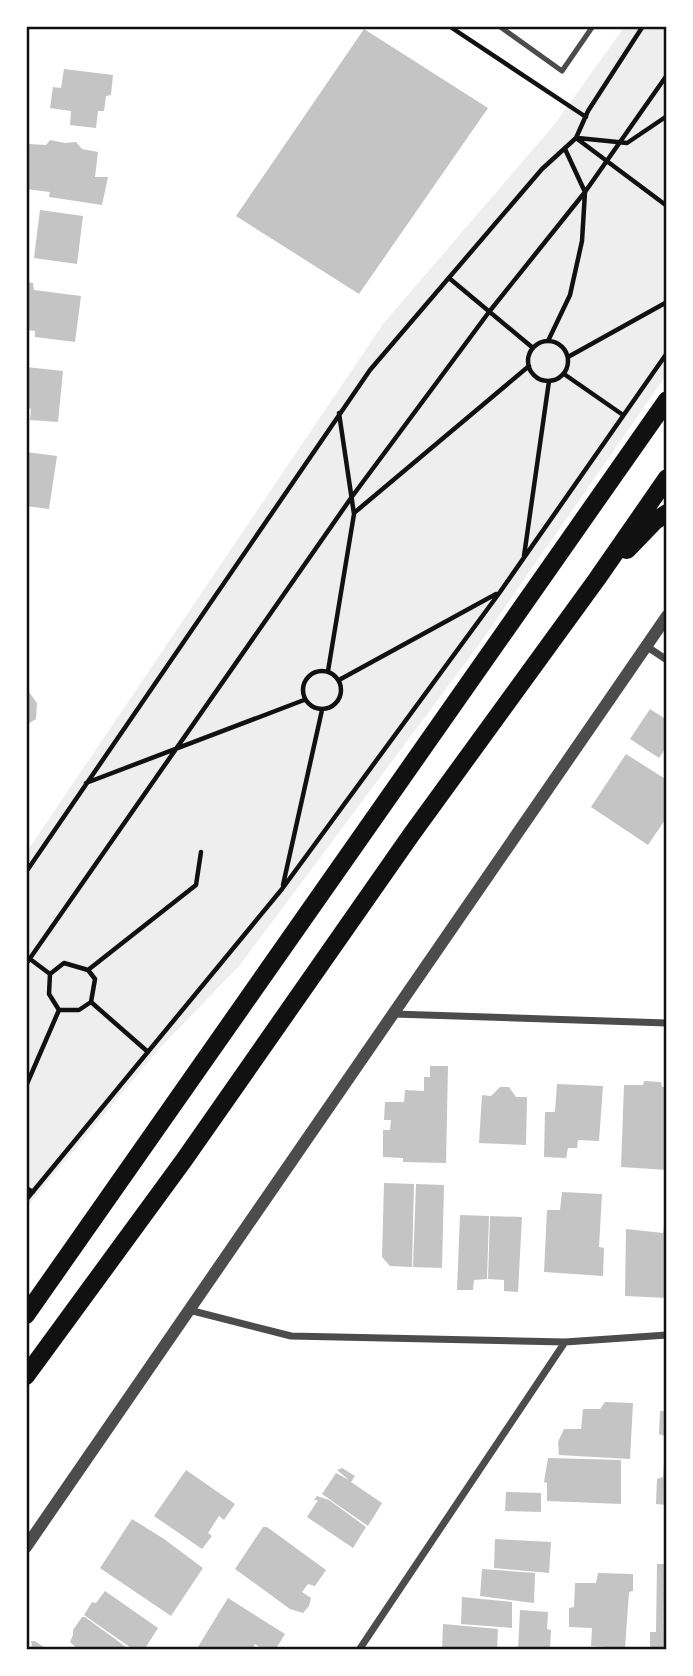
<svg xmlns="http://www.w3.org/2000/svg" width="693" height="1676" font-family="Raleway,sans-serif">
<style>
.green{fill:#eee}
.building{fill:#c4c4c4}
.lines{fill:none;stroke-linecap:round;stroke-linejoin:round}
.path{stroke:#111;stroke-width:4.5}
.service{stroke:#4c4c4c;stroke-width:5}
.minor{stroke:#4c4c4c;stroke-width:7}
.tertiary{stroke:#4c4c4c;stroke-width:12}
.primary{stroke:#111;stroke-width:18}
.neatline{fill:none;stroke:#111;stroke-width:2.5}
</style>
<rect width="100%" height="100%" fill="#fff"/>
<!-- green -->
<path class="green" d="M625,26H667V374L478,646L240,965L158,1050L26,1208V853L383,324L554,125Z"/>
<!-- building -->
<path class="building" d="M364,29L488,108L359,294L236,216Z
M64,69L113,75L111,95L106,96L104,111H98L96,128L70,125L71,111L50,108L53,87L61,88Z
M50,140L65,143L76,142L82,149L98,152L95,177H108L102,205L49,197L50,192L26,189V154L29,144L46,145Z
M40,210L83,216L77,264L34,258Z
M26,282L33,283L34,290L81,296L75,342L35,337V331L26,330Z
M26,367L63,371L58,422L30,420L31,409L26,407Z
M26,452L57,456L49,509L26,506Z
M26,688L37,703L36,719L26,725Z
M650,709L667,720V746L659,758L630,739Z
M626,754L667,780V817L648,845L591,807Z
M430,1066H448L446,1163L403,1162V1158L383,1157V1130H390L391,1120H384L385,1102H404L405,1090L424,1091V1077H430Z
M644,1081L661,1082L662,1087H667V1170L621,1167L624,1085H643Z
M557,1084L603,1086L599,1141L578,1140L577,1148H568L566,1158L544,1157L545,1112H555Z
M500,1087H509L516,1097H527L526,1145L479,1143L482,1095L491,1096Z
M384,1183L414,1184L412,1267L390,1266L382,1257Z
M416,1184L444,1185L442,1268L413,1267Z
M562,1192L602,1194L599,1247L604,1248L603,1276L544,1272L547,1210H560Z
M460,1215L489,1216L487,1279L474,1280L473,1290H457Z
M490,1216L522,1217L518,1292L504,1291V1280L488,1279Z
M664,1225H667V1298L625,1296L626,1229L663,1233Z
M605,1402L633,1403L630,1459L559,1455L558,1442L564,1429H581L583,1409H600Z
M660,1411H667V1437L659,1434Z
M665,1446H667V1505L656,1504L657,1479L663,1477Z
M548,1458L621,1460V1504L547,1501V1483L544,1482Z
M342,1468L355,1476L351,1482L382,1503L368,1526L322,1494L336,1473L349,1480L337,1470Z
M186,1470L235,1504L224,1520L219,1516L208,1533L212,1536L202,1549L154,1516Z
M506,1492L541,1493V1512L505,1511Z
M317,1496L329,1500L366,1527L353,1548L307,1517L318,1500H314Z
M132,1519L164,1539L203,1568L171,1616L100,1568Z
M263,1527H267L326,1570L315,1586L308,1584L302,1592L311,1598L309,1606L303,1613L290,1609L235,1569Z
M495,1539L551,1542L549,1573L494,1568Z
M657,1564H667V1650H650V1632H656Z
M482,1569L535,1573L534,1603L480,1596Z
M598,1573L633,1574V1591L629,1592L625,1648L591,1646L592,1628L569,1627V1608L574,1607L575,1583H596Z
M105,1591L158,1628L144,1650H134L84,1615L92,1602L96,1603Z
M462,1597L512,1602V1628L461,1624Z
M228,1598L285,1634L275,1650H264L255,1644L252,1650H196Z
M520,1610L548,1612L547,1629L551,1630L550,1650H518Z
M82,1617H85L130,1650H79L70,1642L73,1635V1630Z
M443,1624L498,1629L497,1650H442Z
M31,1641H35L48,1650H28L32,1645Z"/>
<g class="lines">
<!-- path -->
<path class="path" d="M449,26L586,117
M576,138L667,206
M578,138L627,143L667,116
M449,278L533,348
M548,341L570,295L582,241L585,192L565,149
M528 361a20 20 0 1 1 40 0a20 20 0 1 1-40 0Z
M568,357L667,302
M564,374L623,415
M354,513L529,366
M524,556L549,381
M303 690a19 19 0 1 1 38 0a19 19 0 1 1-38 0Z
M328,671L354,514L339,413
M339,680L496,594
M86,783L304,700
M26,872L370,370L542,169L576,138L588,111L643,26
M283,885L322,710
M26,956L50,974
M26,964L351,498L489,312L585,192L667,75
M88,970L196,885L201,852
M91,1002L148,1052
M26,1086L59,1010H79L91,1002L95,979L88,970L64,963L50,974L49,994L59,1010
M26,1188L33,1192
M26,1200L282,889L500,592L667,353"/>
<!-- service -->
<path class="service" d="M499,26L562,71L593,26"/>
<!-- minor -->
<path class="minor" d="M646,646L667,660
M394,1014L667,1023
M189,1310L291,1336L565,1342L667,1335
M359,1650L565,1342"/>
<!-- tertiary -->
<path class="tertiary" d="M26,1547L667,616"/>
<!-- primary -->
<path class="primary" d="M627,550L655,521L667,513
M26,1315L667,400
M26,1376L184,1160L411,835L597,579L667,478"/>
</g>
<!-- border -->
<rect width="693" height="1676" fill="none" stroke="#ffffff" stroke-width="56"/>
<rect x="28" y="28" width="637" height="1620" class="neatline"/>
</svg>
